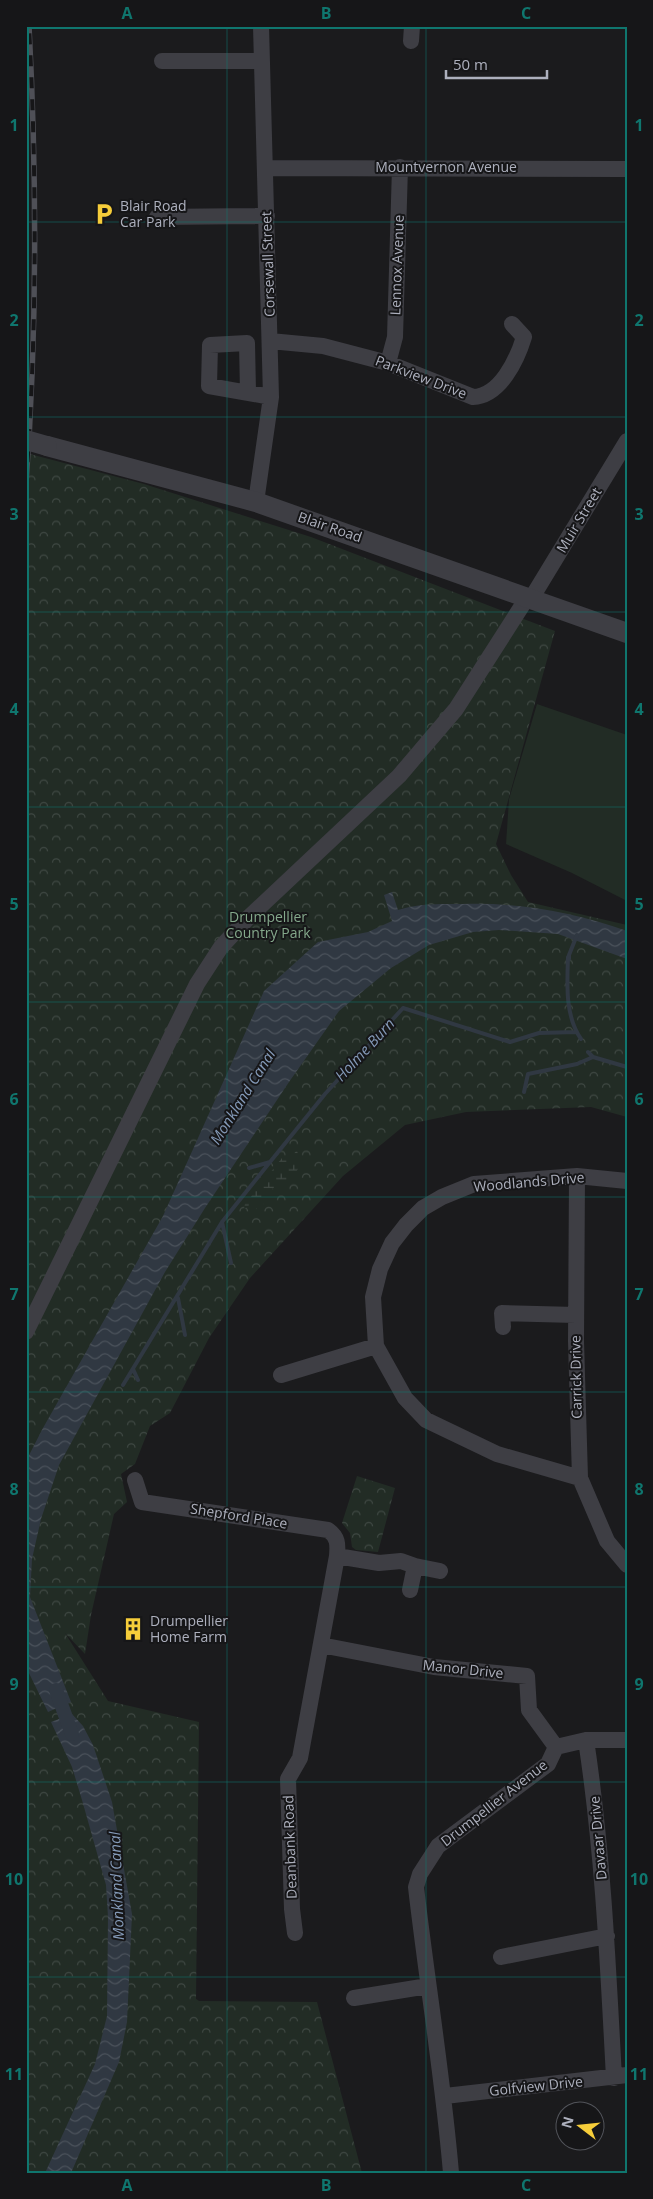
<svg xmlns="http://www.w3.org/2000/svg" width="653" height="2199" font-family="'Open Sans',sans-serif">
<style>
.green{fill:#222c25}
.forest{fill:url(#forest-crowns)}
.wetland{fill:url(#wetland-marsh)}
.water{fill:url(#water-waves)}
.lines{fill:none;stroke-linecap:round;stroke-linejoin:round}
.stream{stroke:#303842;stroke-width:4}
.canal{stroke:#303842;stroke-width:14}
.minor{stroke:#3e3e44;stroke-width:16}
.tertiary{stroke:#3e3e44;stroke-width:20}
.rail-casing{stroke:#4f5057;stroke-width:5.5}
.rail{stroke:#161618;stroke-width:4;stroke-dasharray:11;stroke-linecap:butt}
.tertiary-bridge{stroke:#3e3e44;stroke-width:20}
.grid{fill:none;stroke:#0f766e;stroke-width:1;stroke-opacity:0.55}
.labels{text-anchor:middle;stroke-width:4;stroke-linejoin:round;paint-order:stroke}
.street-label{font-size:14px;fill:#adb0bd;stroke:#161618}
.poi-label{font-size:14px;fill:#adb0bd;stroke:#161618;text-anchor:start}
.park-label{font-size:14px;fill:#84a88b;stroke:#161618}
.water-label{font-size:15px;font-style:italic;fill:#849ab8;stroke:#161618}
.neatline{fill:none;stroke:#0f766e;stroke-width:2}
.grid-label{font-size:16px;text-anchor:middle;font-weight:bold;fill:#0f766e}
</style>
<defs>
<pattern id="forest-crowns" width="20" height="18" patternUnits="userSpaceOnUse" patternTransform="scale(1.25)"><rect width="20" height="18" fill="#222c25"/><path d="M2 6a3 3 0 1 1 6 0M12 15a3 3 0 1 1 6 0" fill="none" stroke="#3f4843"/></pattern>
<pattern id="wetland-marsh" width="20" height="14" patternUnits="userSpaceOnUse" patternTransform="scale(1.25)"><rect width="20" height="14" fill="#222c25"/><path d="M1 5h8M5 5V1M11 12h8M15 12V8" fill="none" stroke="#3f4843"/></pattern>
<pattern id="water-waves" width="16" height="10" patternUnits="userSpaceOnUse" patternTransform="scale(1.25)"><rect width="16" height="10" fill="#303842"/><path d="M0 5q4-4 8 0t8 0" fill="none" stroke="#4b525b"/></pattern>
</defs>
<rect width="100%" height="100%" fill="#1b1b1d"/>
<!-- green -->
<path class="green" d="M537,704L627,735V901L572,873L506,844L509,799Z"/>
<!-- forest -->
<path class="forest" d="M26,453L144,484L311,537L555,631L496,844L511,875L528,902L627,925V1117L591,1107L466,1112L405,1125L343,1176L250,1278L209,1338L170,1413L150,1426L135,1464L121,1474L127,1502L114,1514L91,1615L85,1654L65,1633L108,1701L199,1722L196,1999L199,2001L317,2002L362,2173H26Z
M357,1476L395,1488L378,1552L356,1550L352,1547L350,1533L342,1523Z"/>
<!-- wetland -->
<path class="wetland" d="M297,1150L300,1165L293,1178L272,1189L259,1212L256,1208V1201L244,1209L245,1204L282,1158L292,1156Z"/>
<!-- water -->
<path class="water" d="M392,892L398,910C420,903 440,904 462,904C519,902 573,912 627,931V959L558,934L499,930L473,932L429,945L391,968L339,1011L289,1082L205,1208L165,1272L59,1465L41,1519L32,1559L30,1597L71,1702L48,1712L26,1667V1461L43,1428L163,1216L264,991L318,942L368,932L392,921L384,895Z
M72,1714L83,1726L93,1745L112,1802L132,1914L127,2022L119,2062L71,2173H45L95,2064L107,2016L108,1917L106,1885L82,1800L72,1767L51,1722Z"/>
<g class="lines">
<!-- stream -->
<path class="stream" d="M568,957C567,985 565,1016 581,1039
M569,959V955L577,935
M588,1052L593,1057L627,1067
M524,1092L528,1074L577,1064L593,1057
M249,1168L270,1162L325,1094L403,1008L510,1042L539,1033L576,1032
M222,1222L231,1263
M178,1298L185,1335
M133,1369L138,1380
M123,1385L222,1222L270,1162"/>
<!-- canal -->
<path class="canal" d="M56,1690L72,1734"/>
<!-- minor -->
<path class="minor" d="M411,41L412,26
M162,61H262
M265,168L627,169
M157,217L267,216
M270,341L323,346L388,363L473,397C500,396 517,360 524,337L512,324
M388,363L395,337L400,167
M248,392L247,343L210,345L209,386L271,397
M256,502L271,397L261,26
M531,599L627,441
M577,1176L576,1341L580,1478L607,1541L627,1565
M503,1327L502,1313L576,1315
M26,1332L197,984L221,947L248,918L399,776L456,709L527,598
M281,1375L376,1346
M580,1478L497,1454L426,1420L405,1398L376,1346L373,1297L380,1269L392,1243L406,1225L423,1208L442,1197L474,1184L577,1176L627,1181
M135,1480L142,1502L328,1530C338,1537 338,1544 337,1556
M410,1590L415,1566
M321,1645L434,1667L527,1676L529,1710L556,1747
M586,1740C603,1852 608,1965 614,2078
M295,1933L292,1909L288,1779L300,1758L337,1556L379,1563L401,1561L415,1566L440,1571
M501,1957L607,1936
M354,1998L428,1986
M445,2096L627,2075
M451,2173C443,2077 427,1983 416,1887L420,1874L438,1846L548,1764L556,1747L586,1740H627"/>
<!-- tertiary -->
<path class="tertiary" d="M47,446L256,502L627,633"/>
<defs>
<path id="rail" d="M26,484C37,332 37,179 29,26"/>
</defs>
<!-- rail casing -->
<use href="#rail" class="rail-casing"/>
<!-- rail -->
<use href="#rail" class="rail"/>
<!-- tertiary-bridge -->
<path class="tertiary-bridge" d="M26,440L47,446"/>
</g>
<!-- grid -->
<path class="grid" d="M227,26V2173M426,26V2173M26,222H627M26,417H627M26,612H627M26,807H627M26,1002H627M26,1197H627M26,1392H627M26,1587H627M26,1782H627M26,1977H627"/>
<!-- icons -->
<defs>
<symbol id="parking-bare" viewBox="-9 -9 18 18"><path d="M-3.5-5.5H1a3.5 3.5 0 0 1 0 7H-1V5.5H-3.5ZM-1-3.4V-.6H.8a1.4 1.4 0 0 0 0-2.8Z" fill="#f6cd3a" stroke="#161618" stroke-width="2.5" paint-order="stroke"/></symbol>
<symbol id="building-bare" viewBox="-9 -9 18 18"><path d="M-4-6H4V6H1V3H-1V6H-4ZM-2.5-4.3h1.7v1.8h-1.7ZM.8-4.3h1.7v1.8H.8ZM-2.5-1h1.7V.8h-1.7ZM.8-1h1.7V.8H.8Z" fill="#f6cd3a" stroke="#161618" stroke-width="2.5" paint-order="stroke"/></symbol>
</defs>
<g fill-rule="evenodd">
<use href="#parking-bare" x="88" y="198" width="32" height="32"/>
<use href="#building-bare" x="117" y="1613" width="32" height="32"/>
</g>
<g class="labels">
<!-- street labels -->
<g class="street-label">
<text x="446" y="172">Mountvernon Avenue</text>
<text transform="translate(268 264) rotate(-92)" y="5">Corsewall Street</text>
<text transform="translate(397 265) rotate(-88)" y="5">Lennox Avenue</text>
<text transform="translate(421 377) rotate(21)" y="5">Parkview Drive</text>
<text transform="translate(579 520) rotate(-59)" y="5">Muir Street</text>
<text transform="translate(330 527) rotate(19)" y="5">Blair Road</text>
<text transform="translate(529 1182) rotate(-5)" y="5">Woodlands Drive</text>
<text transform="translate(576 1377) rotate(-91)" y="5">Carrick Drive</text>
<text transform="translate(239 1516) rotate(9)" y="5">Shepford Place</text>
<text transform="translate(463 1669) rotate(6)" y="5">Manor Drive</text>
<text transform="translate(494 1803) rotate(-38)" y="5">Drumpellier Avenue</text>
<text transform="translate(598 1838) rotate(-95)" y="5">Davaar Drive</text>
<text transform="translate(290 1847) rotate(-92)" y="5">Deanbank Road</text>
<text transform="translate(536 2086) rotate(-6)" y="5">Golfview Drive</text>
</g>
<!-- poi labels -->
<g class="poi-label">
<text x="120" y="211">Blair Road<tspan x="120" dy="16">Car Park</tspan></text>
<text x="150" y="1626">Drumpellier<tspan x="150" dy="16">Home Farm</tspan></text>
</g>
<!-- park labels -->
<g class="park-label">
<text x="268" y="922">Drumpellier<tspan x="268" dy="16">Country Park</tspan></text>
</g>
<!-- water labels -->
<g class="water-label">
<text transform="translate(365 1050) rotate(-47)" y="5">Holme Burn</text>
<text transform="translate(243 1097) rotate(-58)" y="5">Monkland Canal</text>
<text transform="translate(117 1886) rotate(-92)" y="5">Monkland Canal</text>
</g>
</g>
<!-- border -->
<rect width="653" height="2199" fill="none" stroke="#161618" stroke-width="55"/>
<!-- north arrow -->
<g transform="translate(580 2126) rotate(286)"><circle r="24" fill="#161618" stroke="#52545a"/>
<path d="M0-4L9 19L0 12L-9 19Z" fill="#f6cd3a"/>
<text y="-8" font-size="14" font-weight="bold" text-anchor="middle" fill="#adb0bd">N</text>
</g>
<!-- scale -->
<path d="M446 70v8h101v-8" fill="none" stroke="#adb0bd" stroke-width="2.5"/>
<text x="453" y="70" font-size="15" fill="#adb0bd" stroke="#161618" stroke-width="4" paint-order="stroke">50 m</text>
<rect x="28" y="28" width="598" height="2144" class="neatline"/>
<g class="grid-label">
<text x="127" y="19">A</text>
<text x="326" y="19">B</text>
<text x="526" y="19">C</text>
<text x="14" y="131">1</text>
<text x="639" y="131">1</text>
<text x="14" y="326">2</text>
<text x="639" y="326">2</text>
<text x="14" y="520">3</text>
<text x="639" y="520">3</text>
<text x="14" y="715">4</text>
<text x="639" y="715">4</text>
<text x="14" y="910">5</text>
<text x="639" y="910">5</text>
<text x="14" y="1105">6</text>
<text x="639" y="1105">6</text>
<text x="14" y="1300">7</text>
<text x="639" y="1300">7</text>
<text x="14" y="1495">8</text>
<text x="639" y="1495">8</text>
<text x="14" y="1690">9</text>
<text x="639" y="1690">9</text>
<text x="14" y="1885">10</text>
<text x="639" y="1885">10</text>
<text x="14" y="2080">11</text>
<text x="639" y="2080">11</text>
<text x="127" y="2191">A</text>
<text x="326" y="2191">B</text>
<text x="526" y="2191">C</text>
</g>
</svg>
